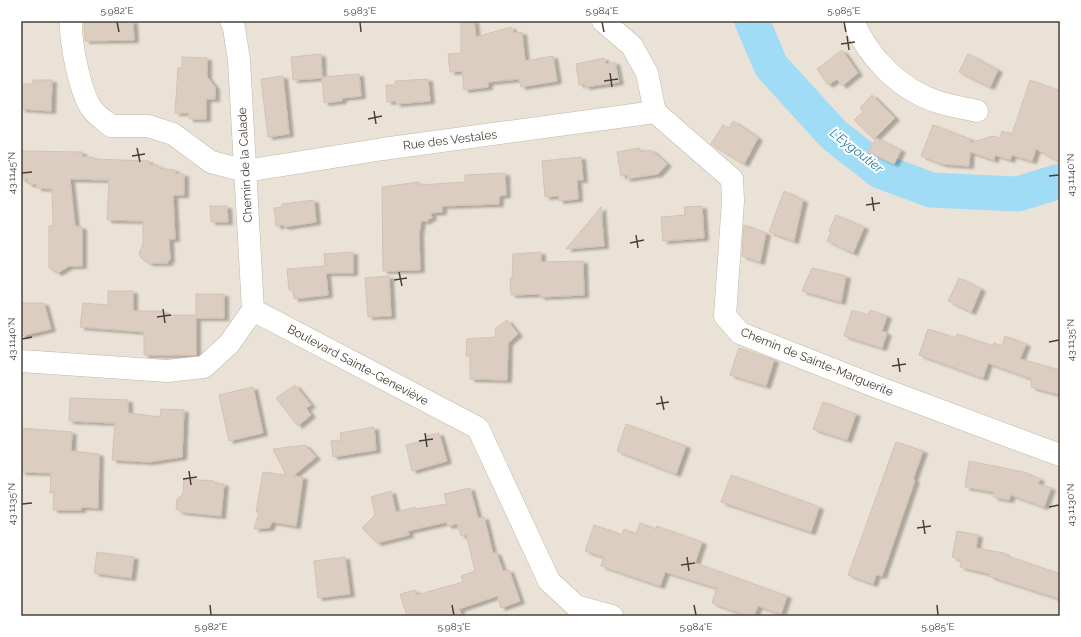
<svg xmlns="http://www.w3.org/2000/svg" width="1081" height="637" font-family="Raleway,sans-serif">
<style>
.residential{fill:#eae2d6}
.lines{fill:none;stroke-linecap:round;stroke-linejoin:round}
.river{stroke:#a1dcf6;stroke-width:35}
.building{fill:#dbcec0;stroke:#d4c2b0;filter:url(#shadow)}
.street-casing{stroke:#c2b7aa;stroke-width:23}
.street{stroke:#fff;stroke-width:22}
.ticks{fill:none;stroke:#4a4036;stroke-width:1.5}
.labels{text-anchor:middle;stroke-width:4;stroke-linejoin:round;paint-order:stroke}
.street-label{font-size:12px;fill:#4a4036;stroke:#fff}
.water-label{font-size:13px;font-style:italic;fill:#237ca5;stroke:#fff}
.neatline{fill:none;stroke:#4a4036;stroke-width:1.5}
.ticks-label{font-size:10px;text-anchor:middle;fill:#4a4036}
</style>
<defs>
<filter id="shadow"><feDropShadow dx="4.5" dy="2.5" stdDeviation="1" flood-color="#0004"/></filter>
</defs>
<rect width="100%" height="100%" fill="#f5f0e9"/>
<!-- residential -->
<path class="residential" d="M21,21H1060V616H21Z"/>
<g class="lines">
<!-- river -->
<path class="river" d="M752,21L771,66L834,135L880,171L931,190L1018,194L1060,181"/>
</g>
<!-- building -->
<path class="building" d="M84,21H133L134,40L85,41Z
M461,21H474L476,37L511,27L514,33L522,32L525,61L553,56L557,81L521,87L519,79L488,82V87L464,90L462,71L450,72L448,54L461,53Z
M842,50L858,73L842,86L837,79L828,85L817,69Z
M321,54L322,78L293,80L291,57Z
M968,54L998,70L990,87L959,72Z
M182,57L207,58V77L215,87V99H206V119H189V113H175L178,68H182Z
M604,58L606,64L615,62L619,82L585,87V84L579,85L576,64Z
M359,74L361,96L342,98V101L324,103L322,77Z
M283,76L289,134L268,137L261,79Z
M428,79L430,101L396,104V101L387,102L386,85H395V81Z
M33,80H52L51,111L21,109V84H33Z
M1030,80L1060,91V162L1036,149L1032,161L1012,155L1010,160L995,155L994,160L970,152L969,166L942,164L921,156L933,125L970,139V143L993,136L1000,138L1002,131L1012,134Z
M872,95L895,118L874,139L854,120L863,112L860,108Z
M733,121L758,138L744,164L711,144L723,125L729,129Z
M876,138L901,150L894,164L868,152Z
M639,148L640,152L651,150L667,164L658,174L625,179L629,175L621,176L617,152Z
M21,151L82,152V157H93V159L149,161V165H158V168L175,170V174H184V195H173L175,239H169L170,260H168V263H149L141,258L139,253L143,245V221L107,220L109,180L70,179L75,226L82,227V266H69L58,273L49,268V226H53L52,189L37,188V184H28V179H21Z
M581,157L583,180H577L578,199L559,201V196L545,197L542,161Z
M505,173L506,195L499,196V204L442,206V212L431,213L432,218L428,219V221H421L419,234L420,270L383,271L382,187L419,182V185L465,182V175Z
M784,191L803,200L794,241L769,232Z
M314,200L316,222L284,227V225L276,226L274,208L282,207V204Z
M210,206H227L228,222H211Z
M702,206L704,238L663,241L661,217L685,215L684,207Z
M601,207L604,246L566,249Z
M836,215L864,227L853,253L827,241L831,232L829,231Z
M744,225L766,233L760,262L742,256Z
M353,252V273H326L328,295L294,299L293,290H289L287,269L325,266L324,254Z
M541,252V262L583,261L584,295L540,297V294L511,295L510,278H512L513,254Z
M812,268L846,276L841,302L802,291Z
M389,276L391,316L368,317L365,278Z
M959,278L981,289L971,312L948,301Z
M108,291H133V311H164V315H196V294H224V318H196V355H144V332L80,327L83,303L108,305Z
M21,303H44L51,329L21,336Z
M852,310L868,315L870,310L887,316L882,331L887,333L882,348L844,336Z
M507,320L518,334L508,343L507,380L470,379V356H466L467,339L496,337L495,329Z
M928,329L956,338L957,334L993,346L994,343L1002,346L1005,336L1026,344L1020,359L1060,370V395L1031,387L1032,379L988,363L983,378L919,355Z
M739,348L774,360L766,386L730,375Z
M295,385L311,405L306,408L311,415L298,426L276,398Z
M253,387L263,433L229,441L219,395Z
M70,398L128,400V413L160,417L161,409L184,410L182,457L149,462L112,460L115,423L69,421Z
M823,402L856,414L847,440L813,429Z
M626,424L686,446L676,474L617,451Z
M374,427L376,450L333,457L331,441L341,440L340,433Z
M21,428L72,432L71,451L99,454L98,508L81,507V510H53L54,492L50,493L51,473L21,472Z
M439,433L447,461L412,471L406,445L426,440L425,436Z
M896,442L923,451L913,479L915,480L882,576L876,575L873,584L848,575Z
M305,445L316,457L293,476L303,477L296,526L272,522L269,528L254,529L259,512H256L263,472L286,475L273,449Z
M969,461L1023,472L1040,479L1038,484L1051,488L1044,507L1011,495L1009,500L993,497L994,492L965,487Z
M731,475L819,507L811,532L721,502Z
M184,479L214,481V483L224,484L221,516L181,512L176,509L177,499L183,494Z
M470,488L478,518L484,517L493,554L496,552L503,571L509,570L520,601L501,608L497,596L459,609L462,616H407L400,594L415,590L416,595L463,582L461,576L475,571L466,534L461,536L457,524L447,526V522L408,531L409,535L377,543L362,528L375,515L371,497L391,491L396,512L415,507V509L447,504L444,494Z
M640,523L656,529V526L702,542L695,563L787,596L781,614L758,606L754,616H748L712,603L717,588L665,572L660,586L601,566L604,557L585,551L594,525L622,535L624,529L636,534Z
M957,531L978,535L976,548L1004,553V555L1060,574V599L989,576L990,574L960,567L961,560L952,557Z
M97,552L134,557L131,578L94,573Z
M345,557L350,594L318,598L314,561Z"/>
<g class="lines">
<defs>
<path id="street" d="M71,21C70,41 80,93 92,109C96,115 105,121 111,126H148L173,134L211,162L246,171L383,149L655,112
M231,21L234,28L239,60L253,310
M603,21L632,46L647,73L655,112L732,179L733,201L725,316L740,333L877,387L1060,455
M853,21C868,57 900,90 938,102C950,106 964,108 977,111
M253,310L478,428L549,581L576,606L612,616
M21,361L167,371L204,367L229,344L253,310"/>
</defs>
<!-- street casing -->
<use href="#street" class="street-casing"/>
<!-- street -->
<use href="#street" class="street"/>
</g>
<!-- ticks -->
<path class="ticks" d="M117,22L119,32M360,22L361,32M602,22L604,32M844,22L846,32M847,36L849,50M841,44L855,42M610,73L612,87M604,81L618,79M374,111L376,124M368,119L382,116M137,148L140,162M132,156L145,154M22,173L32,172M1049,176L1059,175M872,197L874,211M866,205L880,203M636,235L638,248M630,243L644,240M399,272L402,286M394,280L407,278M163,309L165,323M157,317L171,315M22,339L32,337M1049,342L1059,340M898,358L900,372M892,366L906,364M661,396L664,410M656,404L669,402M425,433L427,447M419,441L433,439M189,471L191,485M183,479L197,477M22,504L32,503M1049,507L1059,505M923,520L925,534M917,528L931,526M687,557L689,571M681,565L695,563M210,605L211,615M452,605L454,615M694,605L696,615M937,605L938,615"/>
<g class="labels">
<!-- street labels -->
<g class="street-label">
<text transform="translate(450 140) rotate(-7)" y="4">Rue des Vestales</text>
<text transform="translate(245 165) rotate(-93)" y="4">Chemin de la Calade</text>
<text transform="translate(817 362) rotate(22)" y="4">Chemin de Sainte-Marguerite</text>
<text transform="translate(358 365) rotate(28)" y="4">Boulevard Sainte-Geneviève</text>
</g>
<!-- water labels -->
<g class="water-label">
<text transform="translate(857 150) rotate(38)" y="5">L'Eygoutier</text>
</g>
</g>
<!-- border -->
<rect width="1081" height="637" fill="none" stroke="#ffffff" stroke-width="44"/>
<rect x="22" y="22" width="1037" height="593" class="neatline"/>
<g class="ticks-label">
<text x="117" y="14">5.982°E</text>
<text x="360" y="14">5.983°E</text>
<text x="602" y="14">5.984°E</text>
<text x="844" y="14">5.985°E</text>
<text transform="translate(11 173) rotate(-90)" y="4">43.1145°N</text>
<text transform="translate(1070 175) rotate(-90)" y="4">43.1140°N</text>
<text transform="translate(11 339) rotate(-90)" y="4">43.1140°N</text>
<text transform="translate(1070 340) rotate(-90)" y="4">43.1135°N</text>
<text transform="translate(11 504) rotate(-90)" y="4">43.1135°N</text>
<text transform="translate(1070 505) rotate(-90)" y="4">43.1130°N</text>
<text x="211" y="630">5.982°E</text>
<text x="454" y="630">5.983°E</text>
<text x="696" y="630">5.984°E</text>
<text x="938" y="630">5.985°E</text>
</g>
</svg>
